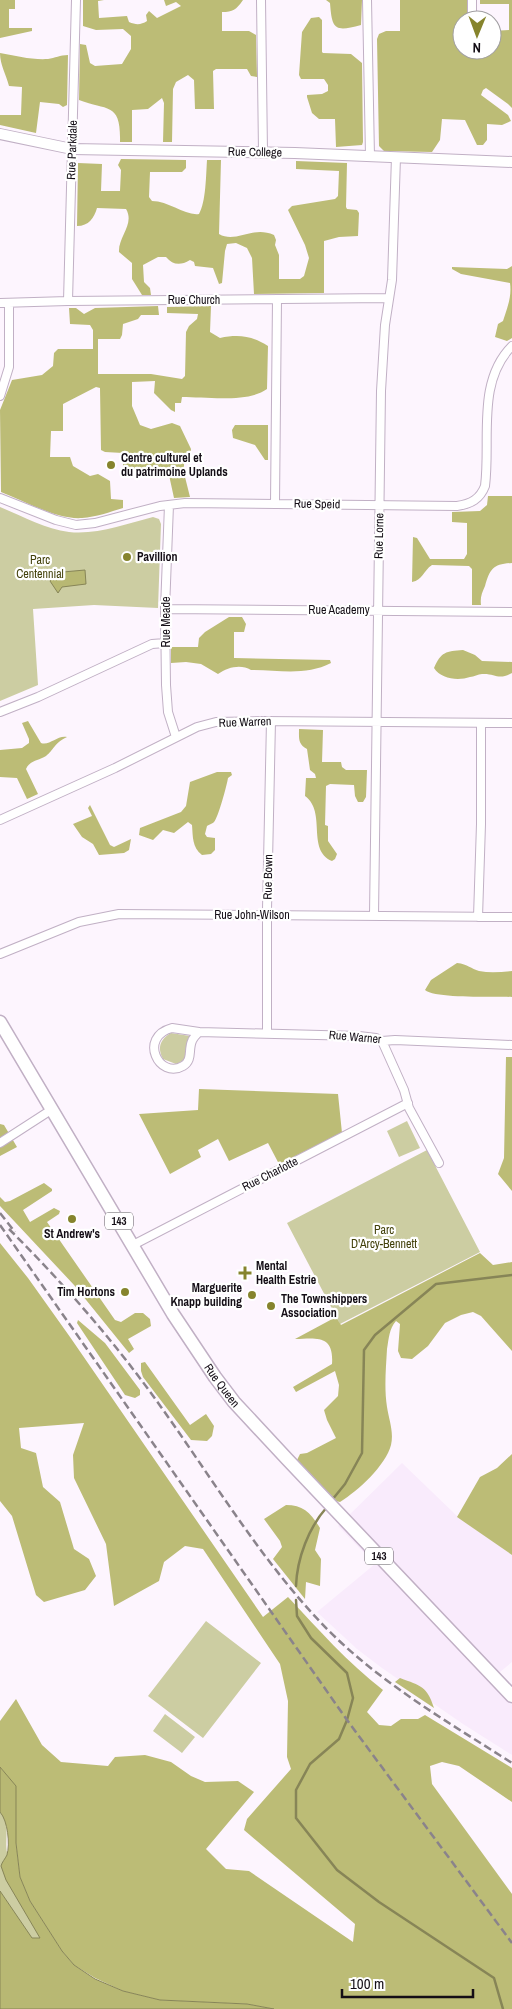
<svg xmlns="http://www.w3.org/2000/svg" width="512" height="2009" font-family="'Archivo Narrow',sans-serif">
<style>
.built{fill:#f9ebfc}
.green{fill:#cccda2}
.forest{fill:#bcbc76}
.water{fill:#b8b873;stroke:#878557}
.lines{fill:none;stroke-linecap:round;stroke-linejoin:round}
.stream{stroke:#878557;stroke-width:2.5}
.minor-casing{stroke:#c1b0c5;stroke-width:10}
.tertiary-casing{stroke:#c1b0c5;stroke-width:12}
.primary-casing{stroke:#c1b0c5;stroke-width:15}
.minor{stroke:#fff;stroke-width:8}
.tertiary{stroke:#fff;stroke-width:10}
.primary{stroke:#fff;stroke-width:12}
.rail{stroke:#8a838b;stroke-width:2.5;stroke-dasharray:8 4;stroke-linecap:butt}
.poi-dot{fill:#86842d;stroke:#fff;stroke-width:2}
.labels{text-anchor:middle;stroke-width:4.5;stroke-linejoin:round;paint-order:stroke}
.shield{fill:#fff;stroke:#5a565c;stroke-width:1}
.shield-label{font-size:11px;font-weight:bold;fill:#140e16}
.street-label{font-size:12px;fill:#140e16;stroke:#fff}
.poi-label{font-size:12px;font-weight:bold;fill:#140e16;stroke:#fff;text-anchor:start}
.park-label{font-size:12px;fill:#424009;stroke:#fff}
</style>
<rect width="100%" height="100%" fill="#fdf5fe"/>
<!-- built -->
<path class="built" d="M402,1463L457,1516L512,1555V1662L489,1681L512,1705V1755L463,1724L382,1668L357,1649L317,1612L375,1564L338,1526Z"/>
<!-- green -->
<path class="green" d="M0,507C22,516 45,529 69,532C97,535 126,524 153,517L159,519L161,524L158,608L94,605L33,609L38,685L0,701Z
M171,1033L190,1036C186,1047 190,1060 176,1064L163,1059C157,1048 160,1039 171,1033Z
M407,1121L420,1148L399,1157L387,1131Z
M427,1150L480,1252L340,1324L287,1223Z
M206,1621L261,1663L203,1738L148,1696Z
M165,1714L195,1737L182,1753L153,1731Z
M0,1812C12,1824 3,1842 8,1856C16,1884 30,1912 41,1939H32L0,1891Z"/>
<!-- forest -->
<path class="forest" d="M0,0H15V9H9V28H32V31L0,38Z
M83,0H104L98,1L99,18L127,16L129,22C136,25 141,25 147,21L146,15L149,11L157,18L181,6L176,2L166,6L164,0H243C236,10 233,12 222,12V31H249L256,35L257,77L251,76L247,69H216L213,71L214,109H195L194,80L188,75L176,82L173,89L172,142H163L164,103L162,98L148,109L132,110V142H120C121,102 108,111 79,100L80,44L86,45L90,63L95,66L122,64L131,49V36L123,29L96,30L83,26Z
M326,0H362L361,25C335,32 332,30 330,3Z
M400,0H467V20H462V50H492V31L509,30V4H480V0H512V108L508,104L486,88L483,90L481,95L508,115L511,121L502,125L487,124V140L483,145H477L465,120L442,119L440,140L432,152L384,151L379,146L377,39L379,34L386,31H400Z
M319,17L322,20V52L323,53L351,54L362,63L363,142L362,145L336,147L335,119H319L312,113L307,97V95L322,94L328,91V85L324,79H301L299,75L302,32L311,18Z
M0,53C16,56 32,60 48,59C55,58 60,55 68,55L67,105L63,107L59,104L40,102L36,133L0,125V115H21L22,87L9,86C6,74 0,65 0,53Z
M121,159L186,160V168L182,172H150L149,197L152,201C169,201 185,216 199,214C206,202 206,175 207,160H221L219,234C236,244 252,225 274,235L276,240L275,245L279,255V279H300L304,276L309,258L305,245L288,210L292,206L335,199L338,196L339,171L296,169V161L347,163L346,207L347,209L357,210L359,213L358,236L339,237L324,241V293L254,294L252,258L247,248L236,243L227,244L225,251L222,283L219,284L213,268L195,266L194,262L190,260C180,266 173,265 166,257H158L143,265L144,282L150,288L151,295H142L132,279V263L119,252C118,237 135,224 126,209L97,208C94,218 89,226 77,226L78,163L102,164L101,191H120L121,170L118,165Z
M512,266V338L507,341L495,337L498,324L503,321C507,308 512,297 510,283L461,274L452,269V267L507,269Z
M158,306L159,315H141L138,319L123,324L122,335L120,339H98V374H151L182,379L185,376L186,332L189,326L197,319L198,314L167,313V307L211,306L210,332L220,338C239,334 252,336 268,346L267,389C248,403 206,397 182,397L181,403H175V412L171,410L154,393L155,381L132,382V406L140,425L151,429L172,423L180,426L191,449L190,456L184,461V473L190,497L174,498L169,475L164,471H123V453L105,452L101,450L100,388L96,387L63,404V431H51L50,457H70L73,466L90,476L98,474L110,481L111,499L123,500V508C110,512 96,517 82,518C58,520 24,501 1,492L0,410L12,380L42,375L53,366L54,353L58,349H93V330L90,325L70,324L69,308H76L84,314L95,308Z
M235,425H268V460H265L255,445L233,438L232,430Z
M488,496H512V563C493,564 490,569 485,586C482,593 480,597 481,605H472V569L469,566L432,565C423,571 423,580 412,582L413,537L417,538L430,559H464L467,554V523L452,522V512L480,511L487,505Z
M229,617H242L246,624L244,632H234V658L330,660L331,663C306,676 279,670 251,670C241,664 228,667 218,674L201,664L186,662L171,663V647H198L199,638L205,632Z
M463,650L475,655L482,661L512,662V673C498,681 495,673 482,674C478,674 474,677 470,677C458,681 441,679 434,668C441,652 446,651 463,650Z
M28,721L41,743C50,746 57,735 67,737C53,744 54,750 46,756C38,761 30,760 26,769L38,794L27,799L17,778L0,777V750L22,748L29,743V739L22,723Z
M299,729L323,730L322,762H341L342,767L346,770H367L366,797L363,802H358L355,796L354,785L330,784L326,786L325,825L328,826V841L337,854L335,859L332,861C306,850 327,812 305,796L306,778H316L315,774L310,770L307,749C298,744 299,739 299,729Z
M217,772H231L232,775L228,778C227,785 218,818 214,822C213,823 209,825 207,826L205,834L207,837L215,838V850L211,854L202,855C192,847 193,837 192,825L188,822L174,833L163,830L153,840L139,835L140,828L181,812L186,806L190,782Z
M90,805L110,845L114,847L131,839L129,850L124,853L99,855L93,844L82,837L73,824L92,816L88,808Z
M457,963C468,964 471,969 479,971C490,973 501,972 512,971V997C495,996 436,999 425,990L431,980Z
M506,1057H512V1191L498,1174L504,1158Z
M199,1089L338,1094L342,1133L279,1164L268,1143L229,1161L218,1139L198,1150L201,1157L170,1174L139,1114L198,1110Z
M0,1124L4,1125L17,1147L0,1156Z
M44,1183L52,1189V1191L23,1210L30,1222L54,1208L60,1211L59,1214L47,1222L115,1320L121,1322L135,1313H143L150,1319L151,1326L128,1339L134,1349L129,1353L74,1285L0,1206V1197L5,1202L10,1201Z
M0,1243L28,1278L70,1337L263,1617L288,1597C318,1629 348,1663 383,1690L367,1712L379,1725L391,1726L401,1719H418L425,1715L512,1768V1802L459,1766L442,1762L430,1766L432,1784L512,1894V2009H274L247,2004L160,2000L123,1991L95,1978L74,1965L62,1951L30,1901L20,1877L16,1843V1787L0,1767V1721L16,1699L42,1745L61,1762L108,1766L115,1757L145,1755L171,1762L191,1776L205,1782L238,1781L254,1792L206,1849L226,1869L249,1871L353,1942L355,1924L244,1830L247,1819L291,1769L287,1757L288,1701L280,1664L203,1549L185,1546L164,1562L159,1581L114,1606L106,1544L74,1478L73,1455L84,1423L19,1428L21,1448L36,1453L43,1487L60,1502L74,1549L89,1559L96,1576L85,1590L44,1602L36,1595L12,1516L0,1501Z
M480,1253L493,1265L512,1262V1351L481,1316L473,1312L461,1315L445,1323L428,1346L412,1359L401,1358L398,1351L400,1324L396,1321C389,1329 389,1338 387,1349C386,1368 384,1388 387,1407C389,1420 394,1432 391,1445C386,1465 358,1491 340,1502L336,1501L297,1460L300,1454L307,1453L336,1438L327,1420L324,1410L338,1396L339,1385L335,1371L296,1392L293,1387L332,1364C334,1335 318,1338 295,1339L336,1317L341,1325Z
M78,1320L105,1343L140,1390V1395L135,1398L125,1395L77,1323Z
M145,1362L190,1425L206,1414L214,1426L212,1436L207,1441L191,1440L143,1377L141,1371V1363Z
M512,1454V1555L457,1517L480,1477L497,1468Z
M286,1505C303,1505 311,1513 320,1528L315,1550L321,1559L320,1586L306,1582L305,1599L273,1559L282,1547L280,1541L264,1519Z
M400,1678C421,1686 427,1686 434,1708L395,1682Z"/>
<!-- water -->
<path class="water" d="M56,569L63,572L85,570L86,584L62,587L58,593L50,581Z
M0,1767L16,1786V1843L20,1877L30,1901L62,1951L74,1965L95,1979L123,1991L160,2000L247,2004L274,2009H0V1891L32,1938H40L6,1880L1,1866C2,1862 5,1859 7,1855C10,1844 8,1821 0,1812Z"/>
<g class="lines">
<!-- stream -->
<path class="stream" d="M332,1500L345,1484L362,1453L364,1350L375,1335L436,1284L512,1275
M296,1586C297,1558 309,1527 327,1507
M296,1600L297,1616L311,1638L347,1673L353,1698L347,1720L339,1739L310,1764L296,1790V1818L337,1870L379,1902L494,1978L503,2009"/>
<defs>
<path id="minor" d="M261,0L263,152
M367,0L370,156
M472,20V0
M68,301L76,0
M0,303L68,301L388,298
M0,396L9,367V303
M0,498L56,520L76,525L95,523L160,506L185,503L457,506C471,504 480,499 485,486C491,440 476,382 512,346
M275,503L277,299
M169,505L165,609L166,685L168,712L176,737
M165,609L512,612
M0,712L38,697L152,644L165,643
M0,820L115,768L197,727L216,722L263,721L512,723
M374,916L381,391L385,325L392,280L396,157
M478,917L481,824V723
M0,954L79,922L119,914L512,917
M172,1028L199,1032C196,1035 193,1038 192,1041C188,1050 193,1060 183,1066C159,1080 138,1037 172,1028Z
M199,1032L359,1036L376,1038L382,1041L395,1040L512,1045
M267,1033V909L271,721
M382,1041L404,1090L409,1108L439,1163
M0,1143L51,1110
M133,1245L408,1103"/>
<path id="tertiary" d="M0,134L72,149L295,153L512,162"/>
<g id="primary">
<path id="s1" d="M0,1022L173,1314L215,1377L234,1402L287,1459L512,1696"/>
</g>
</defs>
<!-- minor casing -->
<use href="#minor" class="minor-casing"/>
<!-- tertiary casing -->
<use href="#tertiary" class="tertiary-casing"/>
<!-- primary casing -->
<use href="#primary" class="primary-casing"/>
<!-- minor -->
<use href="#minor" class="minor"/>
<!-- tertiary -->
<use href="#tertiary" class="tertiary"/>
<!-- primary -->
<use href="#primary" class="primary"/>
<!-- rail -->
<path class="rail" d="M0,1213L15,1232
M0,1225L347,1720L512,1943
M9,1229C64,1284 115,1342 161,1407C214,1481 264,1565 328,1630C382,1684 448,1722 512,1763"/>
</g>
<!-- markers -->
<g class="poi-dot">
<circle cx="111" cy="465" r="5"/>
<circle cx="127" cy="557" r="5"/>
<circle cx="72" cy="1219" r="5"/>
<path d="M242.5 1265.5h5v5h5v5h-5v5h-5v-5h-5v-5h5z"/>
<circle cx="125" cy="1292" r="5"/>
<circle cx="252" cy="1295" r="5"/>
<circle cx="271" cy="1306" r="5"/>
</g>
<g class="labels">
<!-- shield labels -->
<g class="shield">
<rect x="105" y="1212.5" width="28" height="17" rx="4"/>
<rect x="365" y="1547.5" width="28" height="17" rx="4"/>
</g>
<g class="shield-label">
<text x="119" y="1225">143</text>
<text x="379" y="1560">143</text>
</g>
<!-- street labels -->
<g class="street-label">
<text transform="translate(72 150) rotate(-88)" y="4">Rue Parkdale</text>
<text transform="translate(255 152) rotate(1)" y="4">Rue College</text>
<text x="194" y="304">Rue Church</text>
<text transform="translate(317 504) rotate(1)" y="4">Rue Speid</text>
<text transform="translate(379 536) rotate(-89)" y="4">Rue Lorne</text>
<text x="339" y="614">Rue Academy</text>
<text transform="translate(166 622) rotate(-90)" y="4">Rue Meade</text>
<text transform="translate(245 722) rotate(-2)" y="4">Rue Warren</text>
<text transform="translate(268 877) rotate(-89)" y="4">Rue Bown</text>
<text x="252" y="919">Rue John-Wilson</text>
<text transform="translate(355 1037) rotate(5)" y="4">Rue Warner</text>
<text transform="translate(270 1174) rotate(-27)" y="4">Rue Charlotte</text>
<text dy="4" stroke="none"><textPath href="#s1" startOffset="426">Rue Queen</textPath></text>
</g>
<!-- poi labels -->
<g class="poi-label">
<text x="121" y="462">Centre culturel et<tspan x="121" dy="14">du patrimoine Uplands</tspan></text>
<text x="137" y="561">Pavillion</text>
<text x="72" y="1238" text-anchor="middle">St Andrew's</text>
<text x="256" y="1270">Mental<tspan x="256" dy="14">Health Estrie</tspan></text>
<text x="242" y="1292" text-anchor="end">Marguerite<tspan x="242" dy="14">Knapp building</tspan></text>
<text x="115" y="1296" text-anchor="end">Tim Hortons</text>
<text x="281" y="1303">The Townshippers<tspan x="281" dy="14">Association</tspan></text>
</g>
<!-- park labels -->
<g class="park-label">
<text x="40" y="564">Parc<tspan x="40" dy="14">Centennial</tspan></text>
<text x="384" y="1234">Parc<tspan x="384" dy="14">D'Arcy-Bennett</tspan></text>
</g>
</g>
<!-- north arrow -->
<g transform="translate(477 35) rotate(181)"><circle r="24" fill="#ffffff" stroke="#a19fa2"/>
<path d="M0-4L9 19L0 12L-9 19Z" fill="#86842d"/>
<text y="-8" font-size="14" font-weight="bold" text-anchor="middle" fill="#140e16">N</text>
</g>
<!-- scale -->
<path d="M342 1989v8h131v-8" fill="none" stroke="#140e16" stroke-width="2.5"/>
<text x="350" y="1989" font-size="15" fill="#140e16" stroke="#ffffff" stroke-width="4" paint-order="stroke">100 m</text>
</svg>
